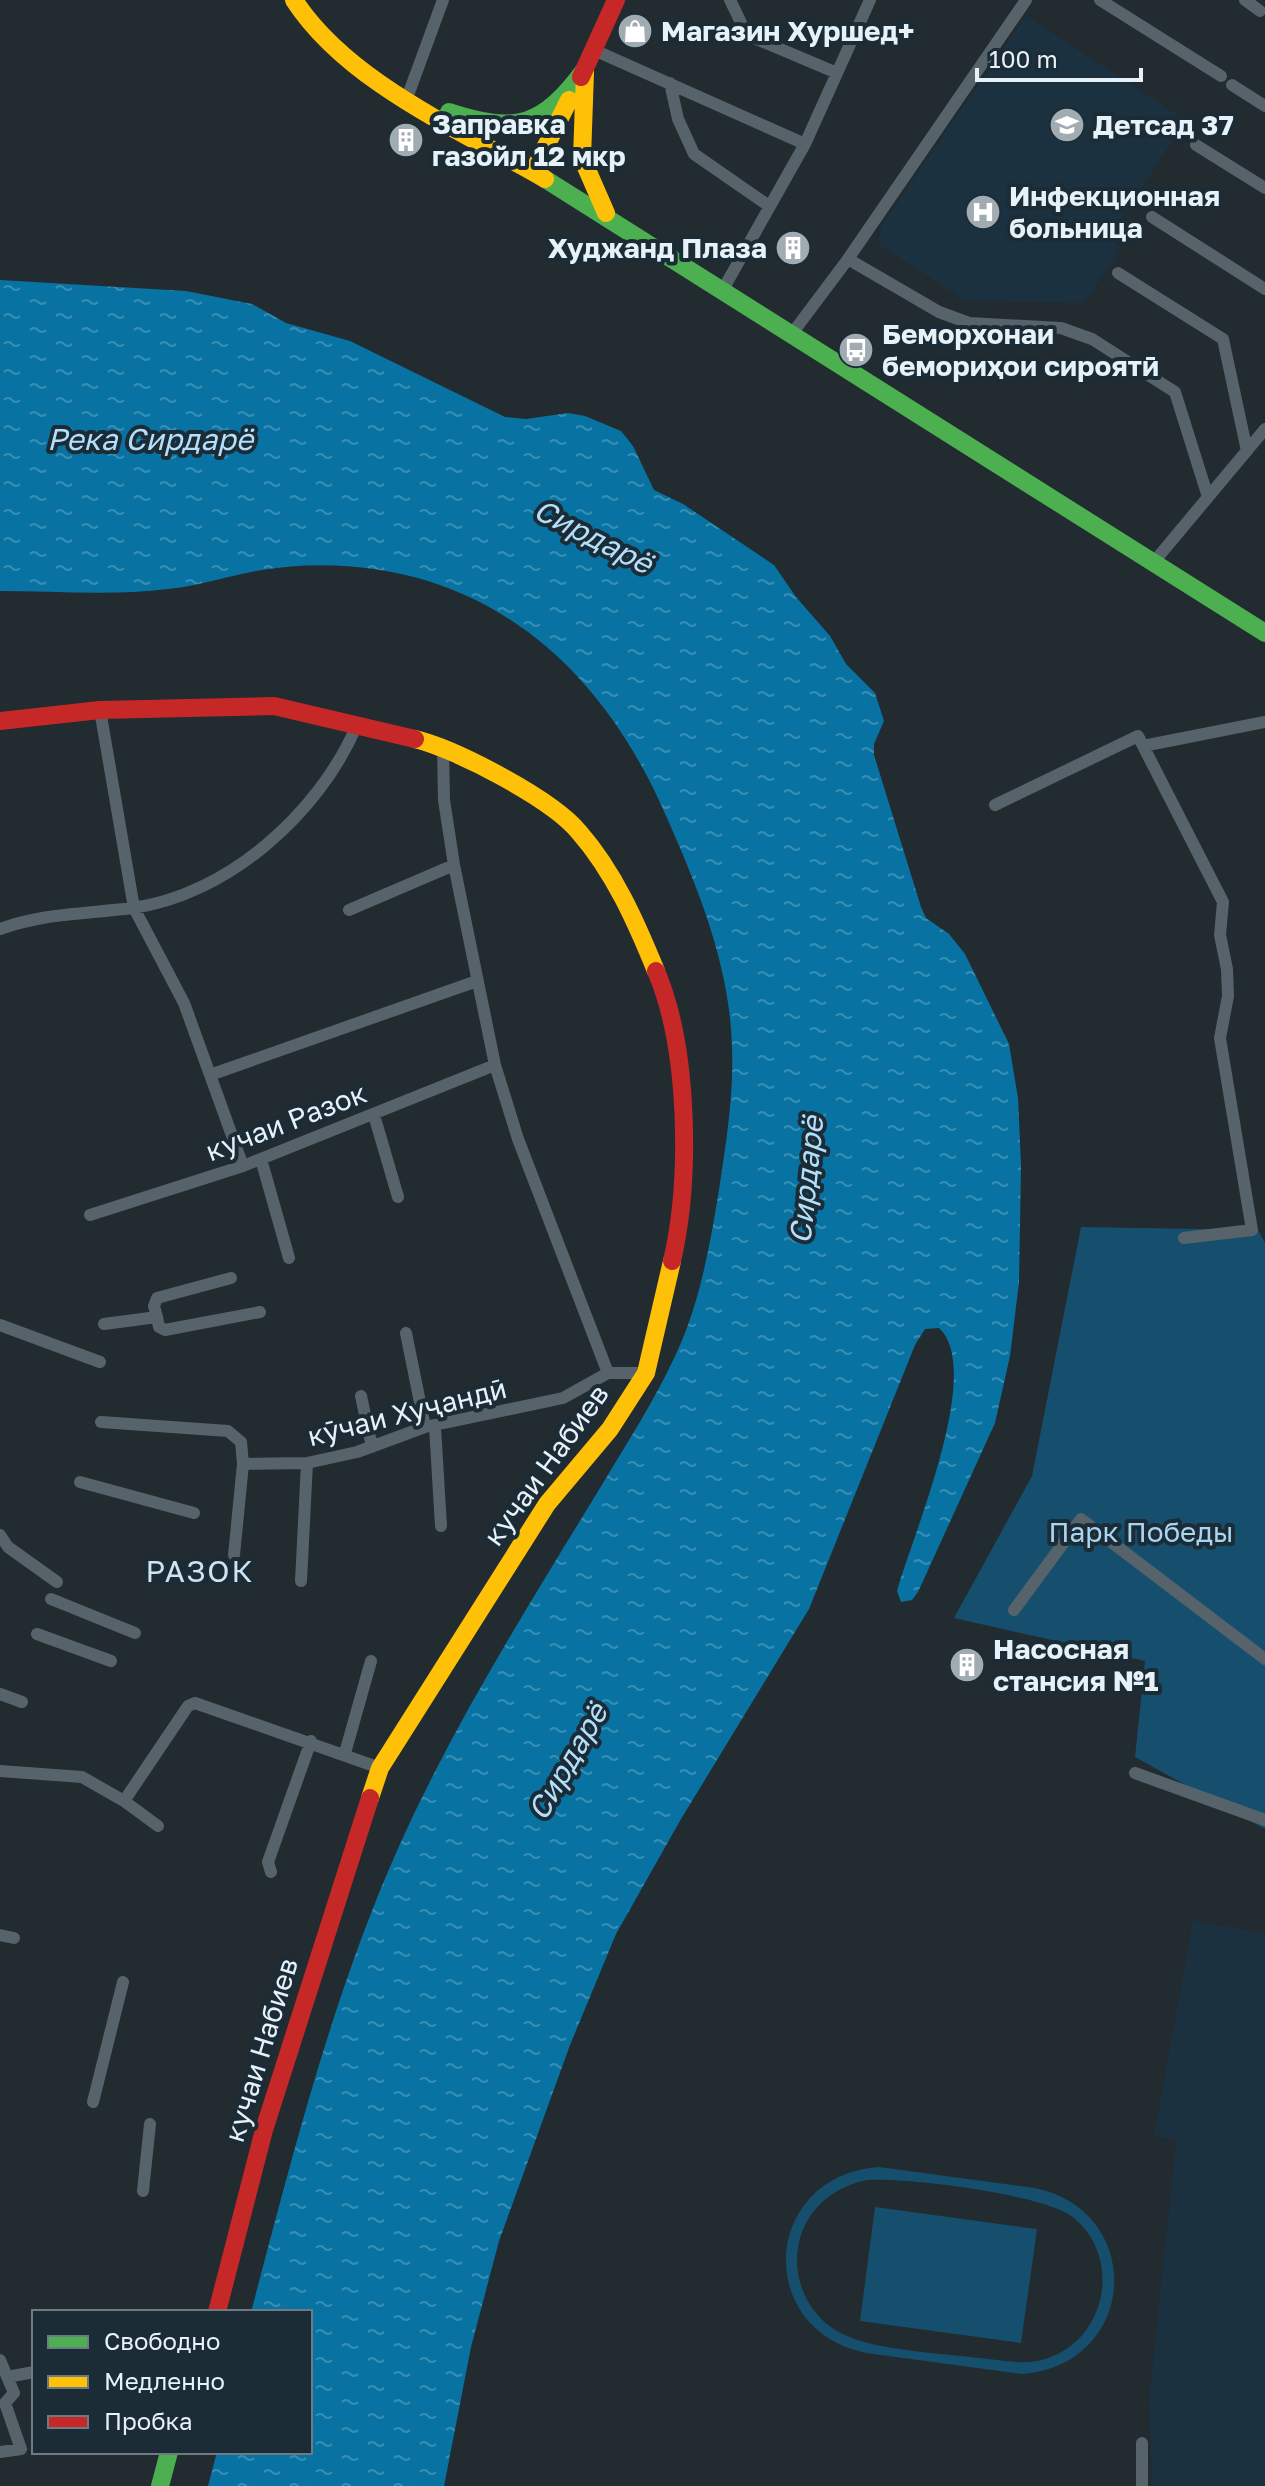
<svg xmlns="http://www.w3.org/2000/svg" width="1265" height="2486" font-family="'Golos Text',sans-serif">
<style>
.built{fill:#1c313f}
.park{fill:#164f6d;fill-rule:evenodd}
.water{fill:url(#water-ripples)}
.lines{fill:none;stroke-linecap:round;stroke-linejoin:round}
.street{stroke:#57636a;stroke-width:12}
.fast{stroke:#4caf50;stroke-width:18}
.slow{stroke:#ffc107;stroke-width:18}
.jam{stroke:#c62828;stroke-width:18}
.labels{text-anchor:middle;stroke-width:8;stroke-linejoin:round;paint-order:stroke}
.poi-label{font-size:28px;font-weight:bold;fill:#e6f1f8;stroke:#1b2c36;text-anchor:start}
.street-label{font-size:28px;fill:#e6f1f8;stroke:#1b2c36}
.park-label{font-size:28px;fill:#aad5f1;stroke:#1b2c36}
.water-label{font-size:30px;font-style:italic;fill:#b4dffb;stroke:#1b2c36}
.neighbourhood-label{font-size:30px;letter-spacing:2px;fill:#cfe4f2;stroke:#1b2c36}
</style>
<defs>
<pattern id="water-ripples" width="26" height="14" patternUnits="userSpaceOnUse" patternTransform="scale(2)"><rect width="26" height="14" fill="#0873a2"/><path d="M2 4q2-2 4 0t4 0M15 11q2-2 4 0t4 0" fill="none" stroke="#388eb4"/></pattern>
</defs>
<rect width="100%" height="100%" fill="#212b30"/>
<!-- built -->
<path class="built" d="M1026,16L1186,120L1111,234L1120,250L1084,303L966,301L878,244L881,226Z
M1193,1920L1265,1934V2486H1152L1149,2402L1176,2141L1154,2136Z"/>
<!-- park -->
<path class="park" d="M1081,1227L1258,1230L1265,1243V1829L1135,1757L1145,1661L954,1618L1032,1476Z
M879,2167L1035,2188C1148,2212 1137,2366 1022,2374L866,2353C752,2329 763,2175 879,2167ZM867,2180C906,2177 1046,2194 1074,2218C1123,2259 1106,2341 1045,2359C1029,2364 1013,2362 997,2360C955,2354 884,2352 847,2336C808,2320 788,2275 801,2235C811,2205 837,2186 867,2180Z
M875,2207L1037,2229L1021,2343L860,2321Z"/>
<!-- water -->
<path class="water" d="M0,280L186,291L252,304L286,323L350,341L505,417L526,419L568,413L585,416L621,431L633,446L654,490L683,504L774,565L796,597L830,636L846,664L875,693L884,721L874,744V755L921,907L926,918L949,934L965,954L1009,1044L1018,1098L1021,1166L1019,1282L1010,1356L995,1423L918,1592L912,1600L901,1602L897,1591C911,1539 985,1370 939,1328L925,1329L915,1345L809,1609L681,1819L616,1934L570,2045L499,2241L471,2347L444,2486H208L217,2452H310V2312H251C293,2154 333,1993 400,1844C456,1720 530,1603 600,1488C627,1443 655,1400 677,1352C700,1302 710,1245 719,1190C726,1143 734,1095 732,1047C730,967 699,890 667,818C620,709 545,618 428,581C376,565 316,561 262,570C230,575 200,586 168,589C113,596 55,591 0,591Z"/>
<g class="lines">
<!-- street -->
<path class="street" d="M730,0L747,35L837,73
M1100,0L1221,76
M1245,0L1260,11
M594,50L805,144
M670,83L678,119L694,154L769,206
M1232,85L1265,106
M407,98L443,0
M1196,145L1265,188
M1152,217L1265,289
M848,259L939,312L969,323L1061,328L1092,339L1175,392L1208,497
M1118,273L1223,339L1247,451
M721,293L805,144L870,0
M791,335L848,259L1026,0
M1153,563L1265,429
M100,710L134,908L184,1003L243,1166
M443,746L444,800L454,865L495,1065L518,1139L608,1373
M1143,746L1265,722
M995,805L1138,736L1223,902L1220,935L1227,969L1228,996L1220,1038L1252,1230L1184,1238
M349,910L454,865
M0,929C44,913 86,914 132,908C228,895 319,813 356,727
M210,1075L477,981
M374,1115L398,1197
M261,1159L289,1258
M90,1215L243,1166L495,1065
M157,1317L159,1327L165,1330L260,1312
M104,1324L157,1317L154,1306L157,1298L231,1278
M0,1325L100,1362
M406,1333L425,1427
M361,1396L372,1447
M101,1422L228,1431L241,1442L243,1464L307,1463L357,1452L425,1427L563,1398L608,1373H646
M435,1427L441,1526
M80,1482L194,1513
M0,1535L8,1547L57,1582
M234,1555L243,1464
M301,1581L307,1463
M51,1599L135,1633
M1014,1610L1081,1519L1265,1659
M37,1634L111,1661
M0,1694L22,1702
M345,1753L371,1661
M0,1771L82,1777L124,1801L188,1706L195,1703L380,1768
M1135,1773L1265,1820
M124,1801L158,1826
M271,1872L268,1862L311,1741
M0,1935L14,1938
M93,2102L123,1982
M143,2191L150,2124
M0,2360L14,2393L5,2403L21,2449L0,2452
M7,2377L34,2372
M1142,2443V2486"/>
<!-- fast -->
<path class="fast" d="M449,112C517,134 542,127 585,69
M545,179L1265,633
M160,2486L169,2452"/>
<!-- slow -->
<path class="slow" d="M294,0C348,83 461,130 545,179
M585,72L582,158L606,213
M534,170L569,100
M415,739C456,749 552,799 579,832C614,872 636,922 656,971
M370,1798L380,1768L547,1504L610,1429L646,1373L672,1261"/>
<!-- jam -->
<path class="jam" d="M581,77L616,0
M0,721L100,710L274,706L415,739
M656,971C689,1048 691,1179 672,1261
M217,2312L264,2130L370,1798"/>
</g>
<!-- icons -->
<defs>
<symbol id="shop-disc" viewBox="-11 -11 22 22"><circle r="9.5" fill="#a1acb2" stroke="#1b2c36"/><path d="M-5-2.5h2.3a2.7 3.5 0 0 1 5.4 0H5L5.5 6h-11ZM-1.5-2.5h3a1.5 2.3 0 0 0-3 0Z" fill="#fff"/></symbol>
<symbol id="school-disc" viewBox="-11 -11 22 22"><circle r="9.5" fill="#a1acb2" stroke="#1b2c36"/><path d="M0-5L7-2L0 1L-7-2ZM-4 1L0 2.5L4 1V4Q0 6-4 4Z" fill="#fff"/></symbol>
<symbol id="building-disc" viewBox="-11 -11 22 22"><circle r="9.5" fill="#a1acb2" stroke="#1b2c36"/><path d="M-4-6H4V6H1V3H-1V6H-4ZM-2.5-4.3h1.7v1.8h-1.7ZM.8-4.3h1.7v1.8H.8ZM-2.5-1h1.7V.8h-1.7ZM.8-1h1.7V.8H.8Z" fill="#fff"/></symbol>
<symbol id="hospital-disc" viewBox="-11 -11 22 22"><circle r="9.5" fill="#a1acb2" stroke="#1b2c36"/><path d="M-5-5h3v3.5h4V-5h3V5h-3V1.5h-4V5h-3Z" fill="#fff"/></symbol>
<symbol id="bus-disc" viewBox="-11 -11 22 22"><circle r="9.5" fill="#a1acb2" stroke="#1b2c36"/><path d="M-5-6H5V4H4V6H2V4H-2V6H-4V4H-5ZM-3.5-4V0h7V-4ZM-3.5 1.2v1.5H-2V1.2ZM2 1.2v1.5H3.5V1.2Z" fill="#fff"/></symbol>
</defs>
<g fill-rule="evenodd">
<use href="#shop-disc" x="615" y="11" width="40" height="40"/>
<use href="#school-disc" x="1047" y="105" width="40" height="40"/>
<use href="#building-disc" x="386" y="120" width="40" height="40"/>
<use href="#hospital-disc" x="963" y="192" width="40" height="40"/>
<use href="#building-disc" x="773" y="228" width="40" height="40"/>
<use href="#bus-disc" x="836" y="330" width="40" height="40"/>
<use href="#building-disc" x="947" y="1645" width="40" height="40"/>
</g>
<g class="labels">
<!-- poi labels -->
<g class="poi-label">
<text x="661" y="41">Магазин Хуршед+</text>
<text x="432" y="134">Заправка<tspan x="432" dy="32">газойл 12 мкр</tspan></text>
<text x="1093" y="135">Детсад 37</text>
<text x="1009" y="206">Инфекционная<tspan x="1009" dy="32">больница</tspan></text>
<text x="767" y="258" text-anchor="end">Худжанд Плаза</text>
<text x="882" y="344">Беморхонаи<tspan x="882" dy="32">бемориҳои сироятӣ</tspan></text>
<text x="993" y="1659">Насосная<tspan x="993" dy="32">стансия №1</tspan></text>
</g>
<!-- street labels -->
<g class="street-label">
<text transform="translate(286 1122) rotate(-21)" y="10">кучаи Разок</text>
<text transform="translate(407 1412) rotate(-14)" y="10">кӯчаи Хуҷандӣ</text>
<text transform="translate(546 1465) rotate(-54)" y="10">кучаи Набиев</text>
<text transform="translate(261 2050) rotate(-73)" y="10">кучаи Набиев</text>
</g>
<!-- park labels -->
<g class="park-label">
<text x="1141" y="1542">Парк Победы</text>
</g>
<!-- water labels -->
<g class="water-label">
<text x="150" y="450">Река Сирдарё</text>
<text transform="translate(593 537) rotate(27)" y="10">Сирдарё</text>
<text transform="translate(807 1180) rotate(-84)" y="10">Сирдарё</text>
<text transform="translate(568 1762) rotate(-60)" y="10">Сирдарё</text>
</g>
<!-- neighbourhood labels -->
<g class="neighbourhood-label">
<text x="200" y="1582">РАЗОК</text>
</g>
</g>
<!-- legend -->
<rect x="32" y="2310" width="280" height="144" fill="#1b2c36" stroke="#6c7b84" stroke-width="2"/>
<rect x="48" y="2336" width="40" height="12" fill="#4caf50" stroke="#6c7b84" stroke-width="2"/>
<text x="104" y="2350" font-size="24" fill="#e6f1f8">Свободно</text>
<rect x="48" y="2376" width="40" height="12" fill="#ffc107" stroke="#6c7b84" stroke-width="2"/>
<text x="104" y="2390" font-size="24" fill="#e6f1f8">Медленно</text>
<rect x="48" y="2416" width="40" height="12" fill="#c62828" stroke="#6c7b84" stroke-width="2"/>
<text x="104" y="2430" font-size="24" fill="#e6f1f8">Пробка</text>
<!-- scale -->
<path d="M977 68v12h164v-12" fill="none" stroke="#e6f1f8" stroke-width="4"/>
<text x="989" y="68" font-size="24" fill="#e6f1f8" stroke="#1b2c36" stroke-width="6" paint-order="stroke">100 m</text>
</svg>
